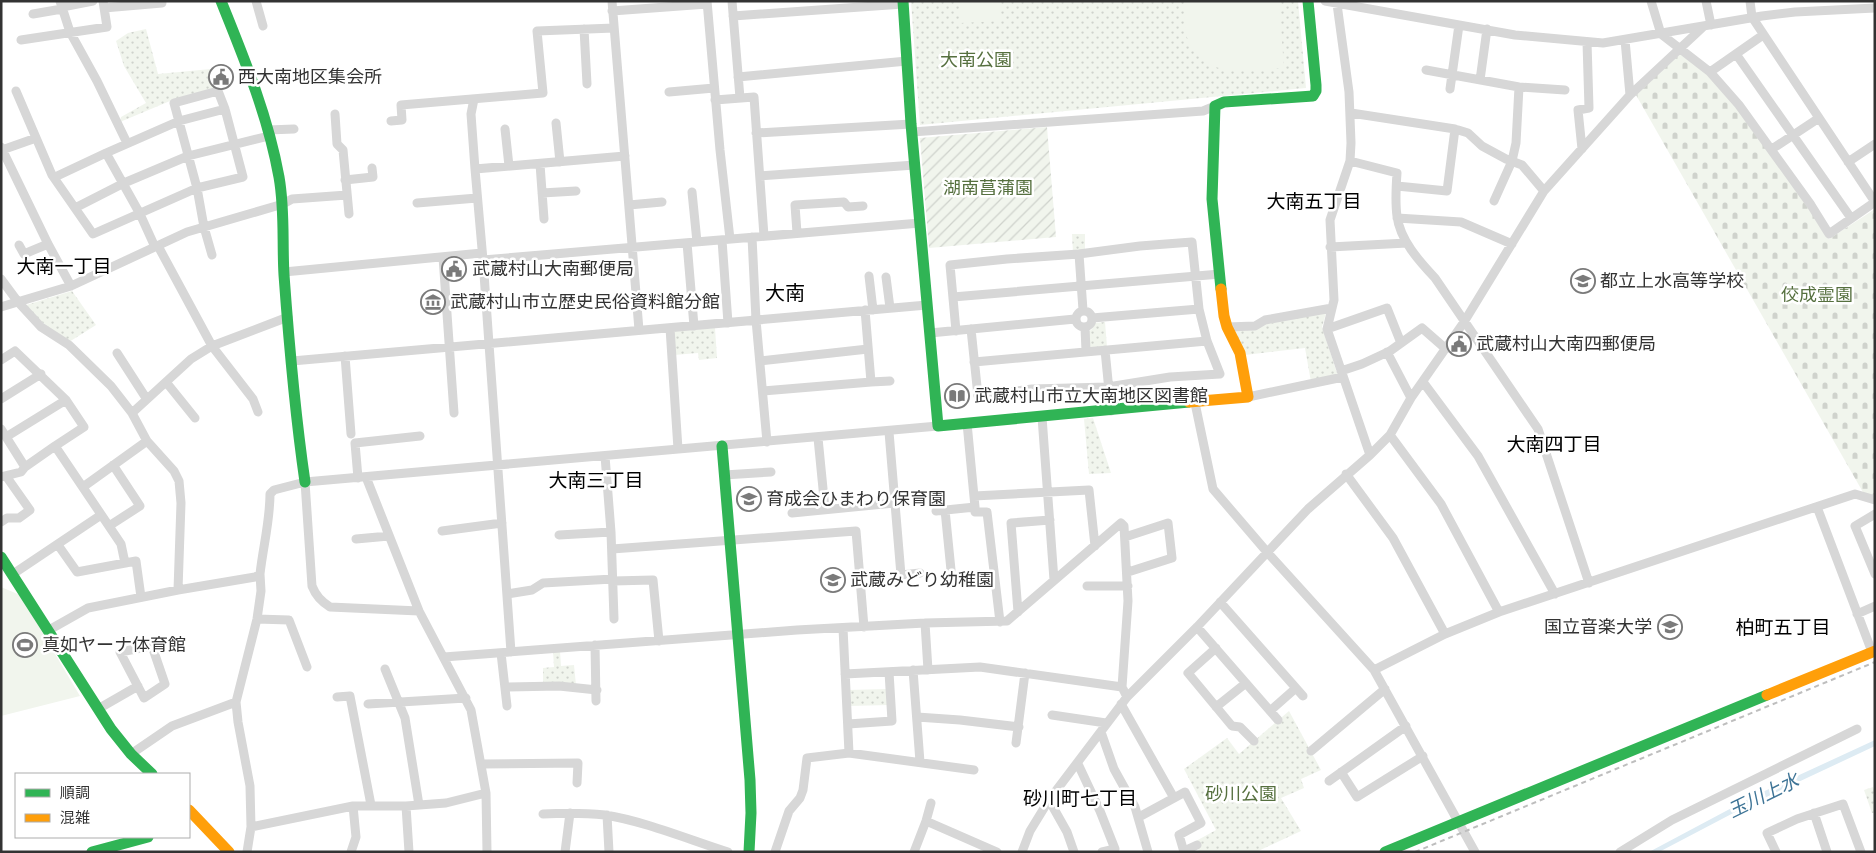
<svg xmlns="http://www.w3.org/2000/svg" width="1876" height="853" font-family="'Alegreya Sans','Noto Sans JP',sans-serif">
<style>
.cemetery{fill:url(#cemetery-stones)}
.park{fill:url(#park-dots)}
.garden{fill:url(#garden-furrows)}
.pitch{fill:#f1f5ed}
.water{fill:#ddebf3}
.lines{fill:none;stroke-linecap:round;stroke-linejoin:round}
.street{stroke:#d7d7d7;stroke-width:9}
.fast{stroke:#30b455;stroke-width:11}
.slow{stroke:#ff9f0a;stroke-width:11}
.rail{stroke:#bebebe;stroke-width:2;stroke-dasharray:5 4;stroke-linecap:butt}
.labels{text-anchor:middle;stroke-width:5;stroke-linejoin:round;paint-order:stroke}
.park-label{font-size:18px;fill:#56703f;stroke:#fff}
.poi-label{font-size:18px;fill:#333;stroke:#fff;text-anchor:start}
.neighbourhood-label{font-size:19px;fill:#000;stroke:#fff}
.water-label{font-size:19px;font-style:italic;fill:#3f7597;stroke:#fff}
.quarter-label{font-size:20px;fill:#000;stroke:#fff}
</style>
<defs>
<pattern id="cemetery-stones" width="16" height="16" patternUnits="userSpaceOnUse" patternTransform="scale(1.25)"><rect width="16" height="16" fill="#f1f5ed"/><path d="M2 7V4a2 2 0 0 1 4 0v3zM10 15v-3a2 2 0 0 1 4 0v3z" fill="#cfd2cc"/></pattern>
<pattern id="park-dots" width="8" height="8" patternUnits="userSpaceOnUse" patternTransform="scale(1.25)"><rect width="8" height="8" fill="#f1f5ed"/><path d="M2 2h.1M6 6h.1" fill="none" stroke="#cfd2cc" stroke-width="1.8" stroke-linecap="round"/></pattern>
<pattern id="garden-furrows" width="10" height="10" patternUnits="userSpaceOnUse" patternTransform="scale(1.25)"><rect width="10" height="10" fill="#f1f5ed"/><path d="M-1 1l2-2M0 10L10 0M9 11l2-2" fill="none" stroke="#cfd2cc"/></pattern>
</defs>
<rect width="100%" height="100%" fill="#fff"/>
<!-- cemetery -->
<path class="cemetery" d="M1680,54L1709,75L1738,109L1809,207L1829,239L1875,209V497L1864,494L1636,95Z"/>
<!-- park -->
<path class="park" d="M911,1H1298L1306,88L920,125Z
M146,29L158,74L211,69L216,88L170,101L120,122L121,117L146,103L124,66L116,41L128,33Z
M1072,234H1085V252L1073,253Z
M72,291L96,325L69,342L50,329L23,306Z
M1326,313L1322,327L1338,376L1311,382L1305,348L1245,355L1232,331L1266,322Z
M1105,322L1107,347L1089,348L1088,332L1092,329L1095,323Z
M715,328L717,358L699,360L698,353L674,355L672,331Z
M1093,418L1111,473L1089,474L1084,419Z
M553,651H560L561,666L574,665L576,685L543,684V668L554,667Z
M887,689L888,705L849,706L847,690Z
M1289,711L1321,770L1301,779L1304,788L1281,798L1301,831L1256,852H1199L1196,841L1216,830L1184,769L1227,738L1239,754Z
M1873,787L1875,793V812L1872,813L1864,790Z"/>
<!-- garden -->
<path class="garden" d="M1047,127L1056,237L929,248L920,138Z"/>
<!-- pitch -->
<path class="pitch" d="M960,1H1000L999,21L960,23Z
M1185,1H1279L1284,68C1249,70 1206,81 1188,40C1184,31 1185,11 1185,1Z
M1,587L20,595L80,696L1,716Z"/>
<!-- water -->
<path class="water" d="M1875,740V746L1741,809L1659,852H1649L1756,795Z"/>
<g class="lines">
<!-- street -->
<path class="street" d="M60,1L70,32L97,81L127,143
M256,1L263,26
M612,1L639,330
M707,1L720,150L730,239
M732,1L740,98
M1325,1L1515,35L1603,43L1762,16L1795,12L1875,8
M1651,1L1661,34L1710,72L1739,105L1811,205L1829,234L1875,202
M1706,1L1711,25
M1750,1L1752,17L1875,202
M1337,4L1349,92L1351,143L1350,161L1330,220L1334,300L1327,329L1370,455
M62,7L93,1
M104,8L162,3
M612,11L707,4
M33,14L62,9
M733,16L903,4
M584,29L587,84
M21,40L107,27L103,1
M1625,40L1630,95
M1736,54L1851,218
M1426,70L1519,87L1565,90
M1710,72L1763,35
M738,77L907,61
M1480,80L1487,29
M1450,89L1459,25
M16,91L52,175L93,234L197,188L243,177L225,109L179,121L106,153L140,214L155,247
M669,92L714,88
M474,99L471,114L475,169L483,260L511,652
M715,100L754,97L764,236
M1351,113L1455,129L1468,133L1482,146L1506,159L1522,165L1544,191
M335,114L337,144L343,150L349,214
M391,121L402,120L401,105L543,93L537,31L614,28
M556,123L560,162
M505,129L509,166
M268,130L294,129
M912,132L1203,111L1215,106
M756,133L911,124
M1,147L48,244L71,286
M1582,149L1578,110L1589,108L1587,42
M1772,149L1819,118
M2,150L36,138
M1350,161L1397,173C1396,187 1395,202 1397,216C1400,240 1419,261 1435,278L1538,429L1589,583
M1848,162L1875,144
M540,164L544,219
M475,169L625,156
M760,176L915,165
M55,177L106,153
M345,180L373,177L372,168
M1397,186L1447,191L1455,129
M692,192L697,242
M542,193L576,191
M1494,201L1512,161L1516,143L1519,87
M417,203L477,198
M629,205L662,202
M75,208L124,183L188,156L269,136
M1397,218L1461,222L1512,244
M797,233L795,205L844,202L848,207L863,206
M752,237L756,320L767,442
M722,240L728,323
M687,243L694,326
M19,245L24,254L48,244
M158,246L212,346L253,399L258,412
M1330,247L1407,243
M1079,254L1083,310
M212,255L204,227L197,188L174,103L218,91L225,109
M443,257L454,413
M483,260L920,223
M284,272L482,253
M869,276L873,310
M886,277L890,308
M1,279L18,302L41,327L69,345L111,386L132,413L147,441L174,471L179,481L181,503L178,590
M953,297L1220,274
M1,307L71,286L187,232L283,204L292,199L347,195
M1076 319a8 8 0 1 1 16 0a8 8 0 1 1-16 0Z
M1092,318L1199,309
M1085,327L1086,351
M1227,327L1255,326L1265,320L1332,308
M670,328L678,449
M1327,329L1387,308L1401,343
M956,331L950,265L1007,259L1079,254L1140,246L1192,242L1199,309L1207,341L1220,374L1170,377L1108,387L1032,389L978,396L971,329
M930,333L1075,319
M1105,350L1111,411
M1387,352L1411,398
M117,353L146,398
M345,356L351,434
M1,360L15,351L66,400L84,427L55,446L121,544L125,563
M292,361L927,305
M760,361L868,349
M974,362L1207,341
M1341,371L1362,364L1390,351L1422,328L1446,349
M166,382L195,418
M871,382L890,381
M1423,382L1478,456L1555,594
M763,391L871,382L865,310
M1248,397L1343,377
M1,399L41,374
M1195,403L1213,489L1267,552L1374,670L1475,852
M132,413L191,359L212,346L288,317
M1042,417L1054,580
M1,429L25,467L55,446
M889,432L901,575L920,573
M1390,435L1441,504L1499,612
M6,437L66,400
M818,438L825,509
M605,456L611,532L614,619
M1346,474L1393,538L1445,634
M724,475L771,472
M1,477L21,472L25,467
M366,477L419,611L471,710L486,793L487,852
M358,478L355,443L420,436
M305,482L312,586C316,596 321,601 330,607L419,611
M83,487L147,441
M974,496L1089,490L1095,546
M975,507V512H987L1000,622
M1817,507L1872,652
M945,510L951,570
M936,511L975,507L967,423
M792,513L894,503
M1875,514L1855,526L1875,574
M1,522L7,518H19L30,510L6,476
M109,526L140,506L113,465
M442,531L502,523
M559,535L611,532
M1125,537L1168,523L1172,558L1128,572
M356,539L389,536
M58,545L77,572L136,561L141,597
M612,549L856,531L864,627
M13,574L101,515
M613,581L653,580L659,641
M1087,586H1128
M507,594L532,590L543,583L613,579
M1220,602L1303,696
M1018,612L1011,523L1050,520
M1857,614L1875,606
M257,619L289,620L307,667
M925,623L928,670
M1197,627L1278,720
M843,628L849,753
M49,630L88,608L178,590L255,577L260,574C263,547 270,521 270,494L274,490L305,482L938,426
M595,645L596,701
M152,646L165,684L144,698L120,652Z
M1216,648L1188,673L1232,726L1240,727L1254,741
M501,653L507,706
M444,657L797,630L925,623L1007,621L1121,523L1124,526L1128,601L1122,687L1127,697
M385,669L405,718L419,805
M913,670L920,762
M1374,670L1445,634L1499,612L1855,494L1875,500
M845,674L980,667L1122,687
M505,687L559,686L597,690
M337,697L350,696L371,805
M368,704L466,698
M1121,704L1174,798L1185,792L1201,823L1179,835L1184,852
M1216,707L1246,683
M98,709L138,686
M1270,711L1296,688
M1052,715L1106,723
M917,717L960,720L1019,727
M848,724L892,721L889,672
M1101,732L1114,769L1135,807L1148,852
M1016,743L1025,673
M1311,751L1385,689
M131,754L172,726L236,702
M482,764L578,763L577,783
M1078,764L1100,811L1115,849L1102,852
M1341,772L1357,797L1423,756
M1329,781L1406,726
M1049,800L1067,832L1074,852
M406,806L409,852
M1814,813L1827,852
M543,814C564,813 585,813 605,815C644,821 690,840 728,852
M607,815L609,852
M1139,817L1174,798
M926,821L997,852
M251,827L353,806H406L446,803L486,793
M1184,851L1197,845
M247,852L251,827L250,786L238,722L236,702L257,619L261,591L260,574
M351,852L356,837L353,806
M565,852L570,813
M775,852L789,811L800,798L803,790L807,758L849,753L974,770
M914,852L926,821L931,803
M1022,852L1030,831L1049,800L1127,697L1197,627L1308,509L1370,455L1390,435L1411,398L1464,322L1544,191L1630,95L1703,27
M1620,852L1672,820L1857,729
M1776,852L1767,833L1797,819L1843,804L1861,852"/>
<!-- fast -->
<path class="fast" d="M221,1C244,58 268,116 279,177C285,211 282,241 284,275C289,344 295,413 305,482
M903,1L911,124L938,426L1189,402
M1221,289L1212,199L1215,106L1224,102L1313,96L1316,91V85L1308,1
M722,446L750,780L751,813L749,852
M1,557L111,729L131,754L152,774
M92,852L148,837
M1385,852L1767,695"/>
<!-- slow -->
<path class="slow" d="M1189,402L1248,397L1240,353L1227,327L1224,316L1221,289
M1767,695L1875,651
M189,810L229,852"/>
<!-- rail -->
<path class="rail" d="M1415,852L1875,662"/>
</g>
<!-- icons -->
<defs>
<symbol id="civic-ring" viewBox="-11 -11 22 22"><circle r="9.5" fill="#fff" stroke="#7a7a7a" stroke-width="1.5"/><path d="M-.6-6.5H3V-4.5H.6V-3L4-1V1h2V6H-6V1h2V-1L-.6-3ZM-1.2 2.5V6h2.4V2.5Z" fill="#7a7a7a"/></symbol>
<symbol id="school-ring" viewBox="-11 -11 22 22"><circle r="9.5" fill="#fff" stroke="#7a7a7a" stroke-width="1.5"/><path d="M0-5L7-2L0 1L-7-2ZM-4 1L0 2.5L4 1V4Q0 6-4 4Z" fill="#7a7a7a"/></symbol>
<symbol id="museum-ring" viewBox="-11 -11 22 22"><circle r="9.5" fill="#fff" stroke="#7a7a7a" stroke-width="1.5"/><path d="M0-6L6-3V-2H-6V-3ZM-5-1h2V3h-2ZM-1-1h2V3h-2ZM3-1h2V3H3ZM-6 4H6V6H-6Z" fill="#7a7a7a"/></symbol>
<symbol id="library-ring" viewBox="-11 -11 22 22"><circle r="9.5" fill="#fff" stroke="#7a7a7a" stroke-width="1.5"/><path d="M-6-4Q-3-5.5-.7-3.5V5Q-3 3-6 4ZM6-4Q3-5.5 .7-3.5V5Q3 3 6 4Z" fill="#7a7a7a"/></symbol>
<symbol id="university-ring" viewBox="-11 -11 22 22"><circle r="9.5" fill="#fff" stroke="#7a7a7a" stroke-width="1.5"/><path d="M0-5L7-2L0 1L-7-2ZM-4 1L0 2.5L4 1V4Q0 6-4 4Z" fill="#7a7a7a"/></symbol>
<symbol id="stadium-ring" viewBox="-11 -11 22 22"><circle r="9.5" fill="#fff" stroke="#7a7a7a" stroke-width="1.5"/><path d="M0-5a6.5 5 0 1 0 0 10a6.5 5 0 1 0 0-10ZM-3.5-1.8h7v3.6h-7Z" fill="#7a7a7a"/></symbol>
</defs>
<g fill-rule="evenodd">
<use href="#civic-ring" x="207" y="63" width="28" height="28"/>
<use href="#civic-ring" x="440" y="255" width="28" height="28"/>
<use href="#school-ring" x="1569" y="267" width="28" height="28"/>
<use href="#museum-ring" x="419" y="288" width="28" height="28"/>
<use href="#civic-ring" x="1445" y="330" width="28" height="28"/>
<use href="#library-ring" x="943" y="382" width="28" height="28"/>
<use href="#school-ring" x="735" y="485" width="28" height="28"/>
<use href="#school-ring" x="819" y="566" width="28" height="28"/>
<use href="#university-ring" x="1656" y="613" width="28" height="28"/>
<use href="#stadium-ring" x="11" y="631" width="28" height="28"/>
</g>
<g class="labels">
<!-- park labels -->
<g class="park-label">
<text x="976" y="66">大南公園</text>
<text x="988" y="194">湖南菖蒲園</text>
<text x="1817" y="301">佼成霊園</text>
<text x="1241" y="800">砂川公園</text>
</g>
<!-- poi labels -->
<g class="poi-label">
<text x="238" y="83">西大南地区集会所</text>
<text x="472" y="275">武蔵村山大南郵便局</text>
<text x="1600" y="287">都立上水高等学校</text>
<text x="450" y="308">武蔵村山市立歴史民俗資料館分館</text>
<text x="1476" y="350">武蔵村山大南四郵便局</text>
<text x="974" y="402">武蔵村山市立大南地区図書館</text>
<text x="766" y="505">育成会ひまわり保育園</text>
<text x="850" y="586">武蔵みどり幼稚園</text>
<text x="1652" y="633" text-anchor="end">国立音楽大学</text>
<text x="42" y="651">真如ヤーナ体育館</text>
</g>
<!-- neighbourhood labels -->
<g class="neighbourhood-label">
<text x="1314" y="208">大南五丁目</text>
<text x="64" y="273">大南一丁目</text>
<text x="1554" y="451">大南四丁目</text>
<text x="596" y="487">大南三丁目</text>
<text x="1783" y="634">柏町五丁目</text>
<text x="1080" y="805">砂川町七丁目</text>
</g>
<!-- water labels -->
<g class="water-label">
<text transform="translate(1763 795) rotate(-26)" y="7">玉川上水</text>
</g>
<!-- quarter labels -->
<g class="quarter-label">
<text x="785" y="300">大南</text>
</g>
</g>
<!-- border -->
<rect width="1876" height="853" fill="none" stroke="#333333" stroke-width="5"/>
<!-- legend -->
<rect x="15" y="773" width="175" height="65" fill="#ffffff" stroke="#adadad"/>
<rect x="25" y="789" width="25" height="8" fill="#30b455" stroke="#adadad"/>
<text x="60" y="798" font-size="15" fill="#333333">順調</text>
<rect x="25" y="814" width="25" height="8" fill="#ff9f0a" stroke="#adadad"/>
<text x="60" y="823" font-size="15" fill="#333333">混雑</text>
</svg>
